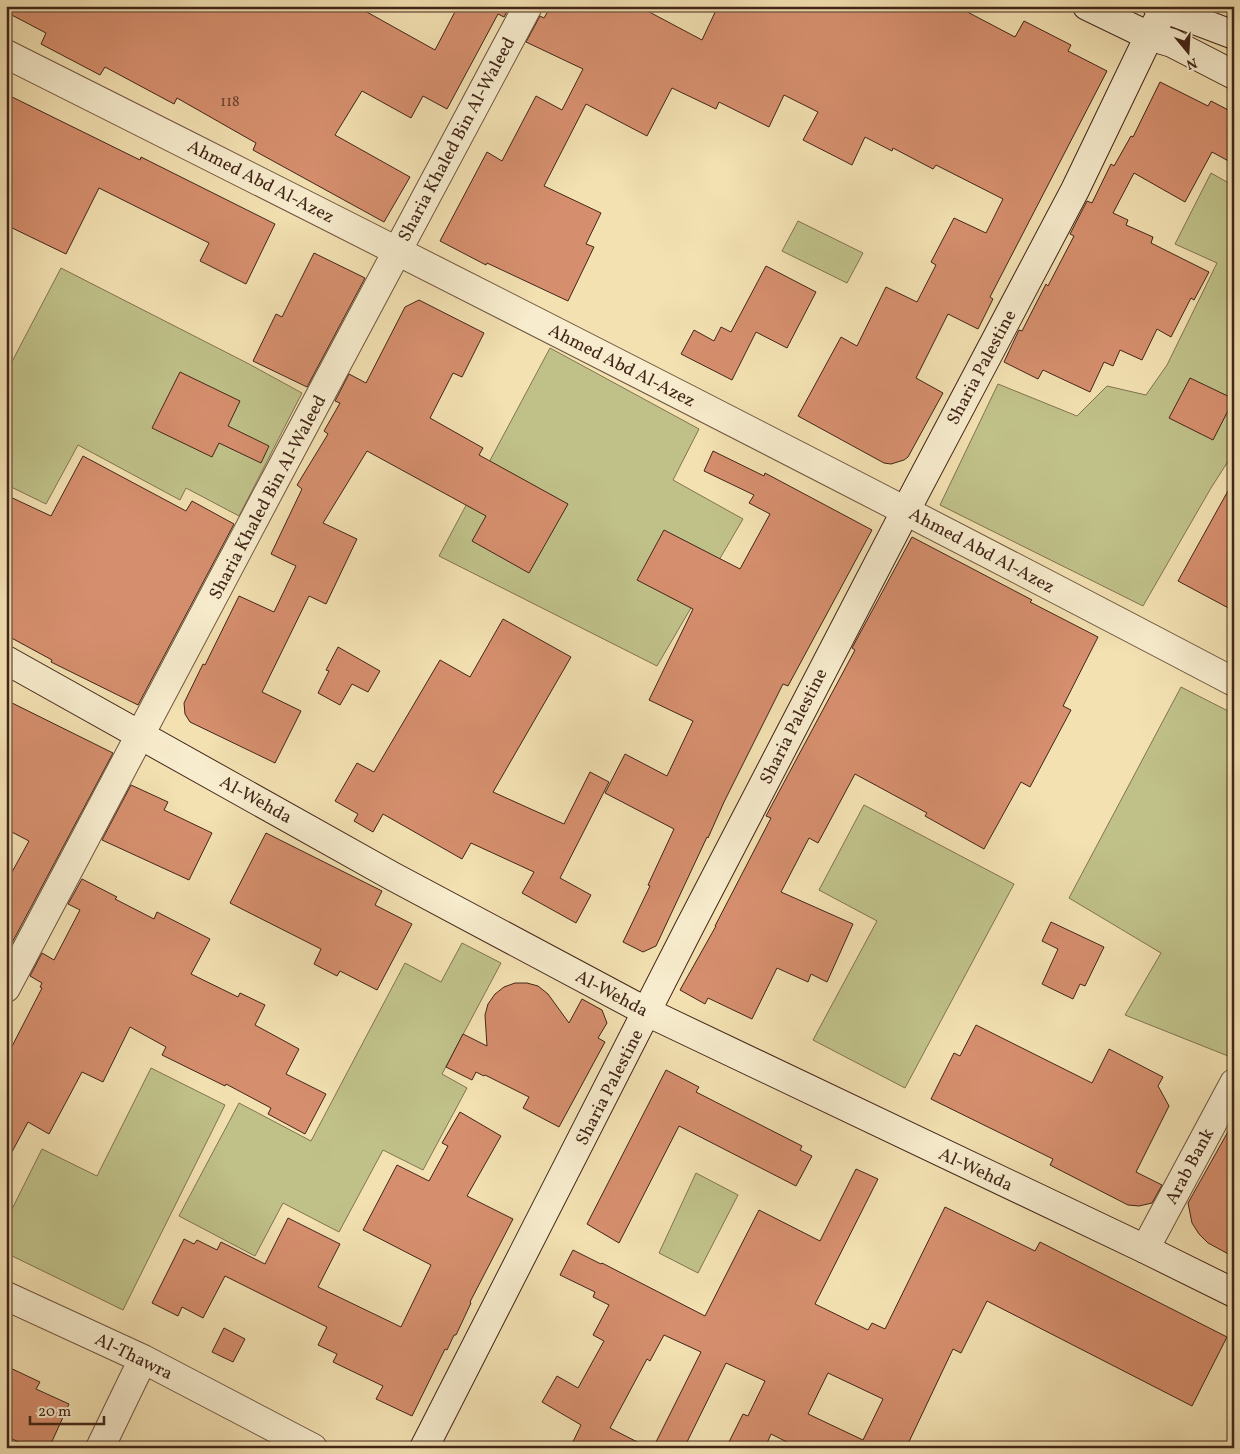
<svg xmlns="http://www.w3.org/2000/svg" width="1240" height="1454" font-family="Vollkorn,serif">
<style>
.green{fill:#c0c189;stroke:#817350}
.building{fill:#d68f6e;stroke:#422518;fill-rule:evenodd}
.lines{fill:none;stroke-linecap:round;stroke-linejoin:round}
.street-casing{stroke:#6e543e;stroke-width:30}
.secondary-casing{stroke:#422518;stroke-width:30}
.street{stroke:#f7eccd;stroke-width:28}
.secondary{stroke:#f7eccd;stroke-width:28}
.labels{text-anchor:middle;stroke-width:4.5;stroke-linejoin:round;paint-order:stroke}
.number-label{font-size:15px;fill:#67402e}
.street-label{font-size:18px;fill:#422518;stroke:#f7eccd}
</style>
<rect width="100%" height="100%" fill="#f3e1b2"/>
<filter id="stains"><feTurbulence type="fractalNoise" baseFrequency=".004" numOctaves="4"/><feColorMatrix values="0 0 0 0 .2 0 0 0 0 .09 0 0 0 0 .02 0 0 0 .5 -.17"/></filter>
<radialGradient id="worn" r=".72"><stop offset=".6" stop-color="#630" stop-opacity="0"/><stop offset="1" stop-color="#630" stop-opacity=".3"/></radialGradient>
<!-- green -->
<path class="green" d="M1211,173L1234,186V452L1211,488L1143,606L940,505L998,384L1077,416L1107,386L1146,395L1167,365L1217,263L1175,244Z
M798,221L863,253L847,283L782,251Z
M61,268L249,364L302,393L239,516L186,488L180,500L78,445L46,504L7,485L12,473L6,470V373Z
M550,348L699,429L673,480L743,519L657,666L439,556Z
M1181,687L1234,714V1044L1228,1056L1125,1015L1161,953L1069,898Z
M864,805L1014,884L905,1088L813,1040L877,921L819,890Z
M462,943L501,963L442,1074L467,1088L423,1170L383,1150L339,1232L283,1203L255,1256L179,1216L239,1103L311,1141L405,963L441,982Z
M151,1068L225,1105L123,1310L6,1253V1221L42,1149L97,1176Z
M696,1173L738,1195L698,1273L659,1253Z"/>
<!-- building -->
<path class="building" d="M6,6H356L435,50L458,6H510L504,17L498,14L447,109L423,96L411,118L362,91L335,135L410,177L384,222L253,150L256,143L177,98L174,104L105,67L100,75L41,44L46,33L6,12Z
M551,6H638L702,40L718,6H956L1015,37L1024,21L1071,45L1068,51L1107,71L990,297L993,299L978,329L948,314L916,378L943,393L908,457L904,460L891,464L884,463L798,416L841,337L857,346L886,287L917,302L936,265L931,262L954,218L986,233L1003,199L936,165L933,169L893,148L892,151L865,137L852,165L803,140L818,112L784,95L769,127L719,102L716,109L672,88L647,136L586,104L544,186L601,213L586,244L594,247L568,301L487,263L486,265L440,241L487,152L502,161L536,96L562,110L583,69L526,42L540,16L544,18Z
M1160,82L1208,106L1211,101L1234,113V164L1212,152L1185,202L1134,173L1113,213L1128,220L1126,225L1153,237L1151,243L1209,272L1194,300L1191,298L1171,337L1157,329L1142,360L1120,350L1113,366L1104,362L1090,392L1043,370L1038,379L1004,362L1019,330L1022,331L1046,284L1048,286L1074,236L1070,234L1087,201L1092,203L1111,164L1114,166L1131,136L1133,137Z
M6,94L140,160L141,157L275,224L246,284L200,261L209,243L99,188L66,254L6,225Z
M314,253L365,278L307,387L253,361L276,314L282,317Z
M766,266L816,292L787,348L756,332L732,380L681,354L694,330L714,341L721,327L731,332Z
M419,300L484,333L462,377L453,373L430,418L483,448L479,455L568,504L529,573L472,541L486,516L367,451L323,523L357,539L326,604L309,596L262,692L301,711L275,763L190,722L185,714L184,703L203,664L205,665L239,596L274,612L296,566L271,554L302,489L297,485L328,434L324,431L340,403L335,401L349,374L366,383L405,307Z
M180,372L240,401L228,426L269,446L261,463L219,443L212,457L152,428Z
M1190,378L1234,399L1213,440L1169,418Z
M713,451L764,476L765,473L872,530L788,686L783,684L724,802L708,838L707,837L656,946L643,952L623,942L650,886L648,885L674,829L605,793L625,754L667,776L693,721L649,700L693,609L637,580L664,530L740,569L770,514L749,503L754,495L704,471Z
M83,456L186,511L192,501L234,524L138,705L51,662L52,660L6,635V495L51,516Z
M1234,480V611L1178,581Z
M912,537L1032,600L1030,602L1098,637L1063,706L1071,710L1030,787L1021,782L984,849L925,816L927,813L855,774L818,843L809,838L781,892L853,924L827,982L811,974L808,982L777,968L752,1019L708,998L705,1004L680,990L716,926H715L771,818L766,816L855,650L852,648Z
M503,619L571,657L493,792L564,824L590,772L609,782L560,878L591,895L576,923L522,893L534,872L471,843L462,859L383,814L373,832L354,821L358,814L335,801L357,763L374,772L440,660L470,677Z
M338,647L380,671L368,692L352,684L340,705L318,693L329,671L326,670Z
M6,700L113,753L6,954V883L29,841L6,829Z
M131,785L168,802L164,810L212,833L189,880L102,840Z
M266,833L382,891L375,905L412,924L377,990L340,971L337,976L314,964L321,949L230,903Z
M82,879L117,897L115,899L154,919L157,912L210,939L191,974L238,997L240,993L265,1005L255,1025L299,1049L286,1074L326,1094L305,1134L268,1114L271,1108L226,1084L225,1086L162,1055L166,1047L130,1027L103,1082L82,1072L49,1134L28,1122L6,1163V1058L42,988L40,987L42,983L30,976L42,953L54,960L80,910L68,904Z
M1051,922L1104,947L1085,986L1080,984L1073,999L1042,984L1058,949L1042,941Z
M515,983H527L538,986L548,994L569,1023L582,999L602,1010L607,1023L598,1038L605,1042L559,1127L523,1108L529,1097L485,1075L484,1076L476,1072L472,1080L446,1067L463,1034L487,1046L485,1015L488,1004L495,994L504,987Z
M976,1025L1092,1083L1109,1049L1163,1077L1158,1086L1169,1106L1136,1172L1162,1185L1152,1203L1139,1206L1128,1205L1050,1165L1053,1159L931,1099L954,1053L960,1056Z
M666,1070L699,1087L696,1092L802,1146L800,1150L812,1156L796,1186L679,1126L619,1243L587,1224Z
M460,1112L501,1136L467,1196L513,1219L470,1302L471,1303L456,1335H454L447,1350L445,1349L412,1416L376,1399L383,1386L333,1362L337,1354L318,1345L327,1327L225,1276L203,1318L182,1307L178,1316L152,1303L184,1239L194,1244L197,1240L217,1250L221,1242L265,1264L288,1218L340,1244L318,1287L401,1327L431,1265L363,1230L397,1165L429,1181L448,1146L442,1143Z
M1234,1121V1257L1208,1243L1199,1234L1192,1223L1188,1203Z
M856,1169L878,1179L815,1304L868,1330L872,1323L885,1329L945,1207L1035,1251L1040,1242L1227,1337L1192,1406L987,1301L961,1353L953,1349L906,1448H799L771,1434L765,1448H726L743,1414L748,1416L765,1381L726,1363L684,1448H653L701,1352L664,1335L650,1361L647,1359L610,1428L649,1448H570L581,1425L542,1402L557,1376L578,1388L604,1341L593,1335L609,1305L593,1297L595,1292L560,1275L573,1250L601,1264L602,1263L705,1316L759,1210L820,1241ZM828,1373L883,1399L863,1440L808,1414Z
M224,1328L245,1339L233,1362L212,1352Z
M6,1366L40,1382L36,1389L69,1404L49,1448H31L6,1436Z"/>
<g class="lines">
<defs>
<path id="street" d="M6,54C417,260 827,468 1234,682
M6,988C180,661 352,332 528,6
M1145,1249L1234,1083
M6,1296L143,1359L313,1448
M100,1448L143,1359"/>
<path id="secondary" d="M1087,6L1149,36L1172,43L1234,75
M1157,6L1234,35
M6,660L392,876L647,1012L1145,1249L1234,1293
M424,1448L688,930L906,510L1075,190L1149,36L1166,6"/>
</defs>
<!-- street casing -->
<use href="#street" class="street-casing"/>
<!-- secondary casing -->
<use href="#secondary" class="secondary-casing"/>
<!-- street -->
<use href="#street" class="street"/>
<!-- secondary -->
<use href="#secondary" class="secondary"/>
</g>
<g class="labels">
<!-- number labels -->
<g class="number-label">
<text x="230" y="106">118</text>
</g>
<!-- street labels -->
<g class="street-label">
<text transform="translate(456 139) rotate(-62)" y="6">Sharia Khaled Bin Al-Waleed</text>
<text transform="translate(261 181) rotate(27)" y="6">Ahmed Abd Al-Azez</text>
<text transform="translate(622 365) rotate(27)" y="6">Ahmed Abd Al-Azez</text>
<text transform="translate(981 367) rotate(-62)" y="6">Sharia Palestine</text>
<text transform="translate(267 497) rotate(-62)" y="6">Sharia Khaled Bin Al-Waleed</text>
<text transform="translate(982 550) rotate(28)" y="6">Ahmed Abd Al-Azez</text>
<text transform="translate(793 726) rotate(-63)" y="6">Sharia Palestine</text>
<text transform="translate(256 799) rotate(29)" y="6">Al-Wehda</text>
<text transform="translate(612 993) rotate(28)" y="6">Al-Wehda</text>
<text transform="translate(609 1087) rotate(-63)" y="6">Sharia Palestine</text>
<text transform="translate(1189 1166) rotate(-62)" y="6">Arab Bank</text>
<text transform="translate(976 1169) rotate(25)" y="6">Al-Wehda</text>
<text transform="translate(134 1356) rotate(26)" y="6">Al-Thawra</text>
</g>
</g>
<!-- margin -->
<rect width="1240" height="1454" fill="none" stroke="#f3e1b2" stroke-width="25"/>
<rect x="8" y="8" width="1225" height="1439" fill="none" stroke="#422518" stroke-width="2.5"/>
<rect x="12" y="12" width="1215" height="1429" fill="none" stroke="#422518"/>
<!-- north arrow -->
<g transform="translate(1188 52) rotate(162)" stroke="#f7eccd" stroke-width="4" paint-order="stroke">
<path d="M0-4L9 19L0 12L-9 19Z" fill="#422518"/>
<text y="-8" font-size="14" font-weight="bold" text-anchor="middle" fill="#422518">N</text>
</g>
<!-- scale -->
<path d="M30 1416v8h74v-8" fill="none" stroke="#422518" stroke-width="2.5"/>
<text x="38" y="1416" font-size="15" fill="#422518" stroke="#f7eccd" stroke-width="4" paint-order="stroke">20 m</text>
<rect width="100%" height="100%" filter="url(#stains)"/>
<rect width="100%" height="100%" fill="url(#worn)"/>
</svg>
